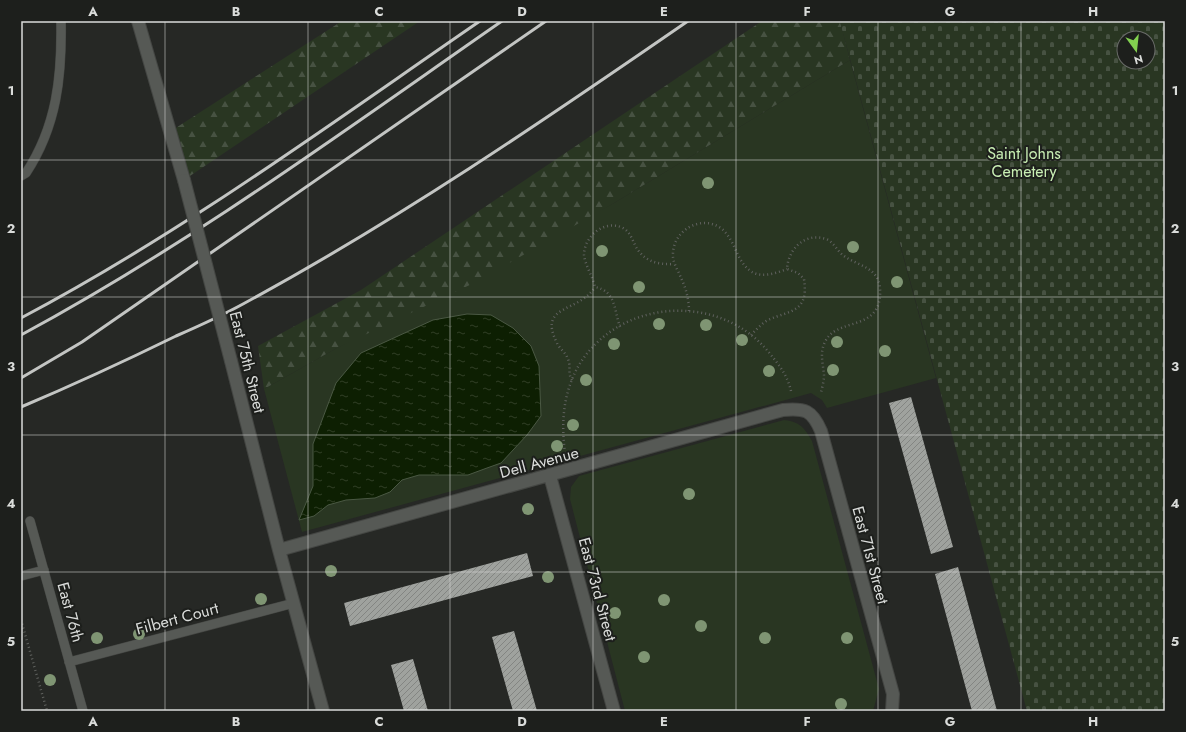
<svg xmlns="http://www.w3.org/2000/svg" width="1186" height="732" font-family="Jost,sans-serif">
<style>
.grass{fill:#293622}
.forest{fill:url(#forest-firs)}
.cemetery{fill:url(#cemetery-stones);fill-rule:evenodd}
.water{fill:url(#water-ripples);stroke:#4a5843}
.building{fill:url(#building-hatch)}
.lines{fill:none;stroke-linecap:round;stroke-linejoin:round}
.lane-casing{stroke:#444643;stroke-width:10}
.street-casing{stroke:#444643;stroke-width:14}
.path{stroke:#5f615e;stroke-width:2.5;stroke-dasharray:1 3;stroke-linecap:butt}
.lane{stroke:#565955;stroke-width:9}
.street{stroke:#565955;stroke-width:12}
.rail{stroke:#c3c5c3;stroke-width:3}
.street-bridge-casing{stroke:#444643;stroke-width:14;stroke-linecap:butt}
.street-bridge{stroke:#565955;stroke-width:12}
.tree{fill:#7f9573}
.grid{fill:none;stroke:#dadcda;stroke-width:1;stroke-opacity:0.55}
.labels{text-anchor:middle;stroke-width:4;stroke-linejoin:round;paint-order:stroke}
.park-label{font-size:16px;fill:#c8eeb3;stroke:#1d1f1c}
.street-label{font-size:16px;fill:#dadcda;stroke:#1d1f1c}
.neatline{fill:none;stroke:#dadcda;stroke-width:1.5}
.grid-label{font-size:13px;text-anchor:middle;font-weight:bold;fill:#dadcda}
</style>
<defs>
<pattern id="forest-firs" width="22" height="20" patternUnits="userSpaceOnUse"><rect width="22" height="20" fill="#293622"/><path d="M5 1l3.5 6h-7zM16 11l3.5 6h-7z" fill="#475242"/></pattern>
<pattern id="cemetery-stones" width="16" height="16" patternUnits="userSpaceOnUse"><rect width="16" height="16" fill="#293622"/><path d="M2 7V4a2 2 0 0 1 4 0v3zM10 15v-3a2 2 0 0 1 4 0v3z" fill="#475242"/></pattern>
<pattern id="water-ripples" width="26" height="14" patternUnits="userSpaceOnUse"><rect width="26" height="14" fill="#0d1f02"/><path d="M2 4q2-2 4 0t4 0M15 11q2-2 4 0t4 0" fill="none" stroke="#303f26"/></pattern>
<pattern id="building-hatch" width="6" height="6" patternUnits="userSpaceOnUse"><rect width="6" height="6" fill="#9fa29e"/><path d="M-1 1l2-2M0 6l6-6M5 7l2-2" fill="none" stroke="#838582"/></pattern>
</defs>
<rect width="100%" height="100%" fill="#262825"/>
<!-- grass -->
<path class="grass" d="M850,60L936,378L827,408L822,400L811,393L302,532L264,389L335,349L614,203Z
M784,420C799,421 805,428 812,441L879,689L873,711H625L570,499L571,487L579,476Z"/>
<!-- forest -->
<path class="forest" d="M342,21H420L184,180L171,131Z
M762,21H840L850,60L614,203L476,282L335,349L264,389L258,346L361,290Z"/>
<!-- cemetery -->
<path class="cemetery" d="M843,21H1165V711H1027L840,22ZM1124,38H1148V62H1124Z"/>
<!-- water -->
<path class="water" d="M467,314L491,315L513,328L531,346L539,366L541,416L527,435L501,463L487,468L468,475H419L402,480L390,492L375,498L346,500L328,505L314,516L299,520L313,486V444L336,383L361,353L433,320Z"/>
<!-- building -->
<path class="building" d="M911,397L953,547L931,554L889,403Z
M527,553L533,576L350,626L344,603Z
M958,567L997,711H972L935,574Z
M514,631L537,711H513L492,637Z
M413,659L428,711H404L391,665Z"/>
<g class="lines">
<defs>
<path id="lane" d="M21,176L26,173C57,126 62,76 61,21
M30,521L83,711
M21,576L44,570
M69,662L294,603"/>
<path id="street" d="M138,21L184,180
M231,361L279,550L323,711
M550,476L614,711
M279,550L783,410C805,408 812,410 821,431L893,694L892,711"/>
</defs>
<!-- lane casing -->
<use href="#lane" class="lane-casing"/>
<!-- street casing -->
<use href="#street" class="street-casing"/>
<!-- path -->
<path class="path" d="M689,311C689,300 686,288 681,278C678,270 672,262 673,253C674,229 703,214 722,229C736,241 736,262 752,272C762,278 777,273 787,269
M620,327C614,310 616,291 595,287C593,277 585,265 584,255C584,236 605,219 623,228C630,232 632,239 635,245C643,261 657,265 674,264
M751,335C756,330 761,324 768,320C790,310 809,313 804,279L798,273L787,269C788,249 805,232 826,239C834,242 837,251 844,256C858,266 878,267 880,288C883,332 839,317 826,340C819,352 823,363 824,375C824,381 822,388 821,393
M572,380C567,373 572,366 567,357C565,352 559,348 557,343C537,304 579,313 595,287
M565,453C561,422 563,393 579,365C620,297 723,292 771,355C780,366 788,377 791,391
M21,620L47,711"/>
<!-- lane -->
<use href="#lane" class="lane"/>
<!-- street -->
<use href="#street" class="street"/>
<!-- rail -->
<path class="rail" d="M21,318C182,233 330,124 480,21
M21,335C190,244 345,130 502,21
M21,378L82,342L546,21
M21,407C73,385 125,361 176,336C199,326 221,316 243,304C398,220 543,121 688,21"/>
<defs>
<path id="street-bridge" d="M184,180L231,361"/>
</defs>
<!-- street-bridge casing -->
<use href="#street-bridge" class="street-bridge-casing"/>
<!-- street-bridge -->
<use href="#street-bridge" class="street-bridge"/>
</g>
<!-- trees -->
<g class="tree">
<circle cx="708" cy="183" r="6"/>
<circle cx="853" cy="247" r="6"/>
<circle cx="602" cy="251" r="6"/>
<circle cx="897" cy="282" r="6"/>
<circle cx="639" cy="287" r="6"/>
<circle cx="659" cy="324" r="6"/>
<circle cx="706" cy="325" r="6"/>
<circle cx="742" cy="340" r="6"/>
<circle cx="837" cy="342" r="6"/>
<circle cx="614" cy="344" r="6"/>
<circle cx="885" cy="351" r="6"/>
<circle cx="833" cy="370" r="6"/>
<circle cx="769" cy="371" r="6"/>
<circle cx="586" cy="380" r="6"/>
<circle cx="573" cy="425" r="6"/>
<circle cx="557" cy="446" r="6"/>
<circle cx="689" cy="494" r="6"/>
<circle cx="528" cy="509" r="6"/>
<circle cx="331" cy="571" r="6"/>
<circle cx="548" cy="577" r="6"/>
<circle cx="261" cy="599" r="6"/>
<circle cx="664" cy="600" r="6"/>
<circle cx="615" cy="613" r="6"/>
<circle cx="701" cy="626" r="6"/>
<circle cx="139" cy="634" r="6"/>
<circle cx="97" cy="638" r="6"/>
<circle cx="765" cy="638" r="6"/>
<circle cx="847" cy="638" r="6"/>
<circle cx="644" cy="657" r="6"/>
<circle cx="50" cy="680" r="6"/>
<circle cx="841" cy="704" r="6"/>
</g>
<!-- grid -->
<path class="grid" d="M165,21V711M308,21V711M450,21V711M593,21V711M736,21V711M878,21V711M1021,21V711M21,160H1165M21,297H1165M21,435H1165M21,572H1165"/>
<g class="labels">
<!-- park labels -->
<g class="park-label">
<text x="1024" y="159">Saint Johns<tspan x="1024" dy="18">Cemetery</tspan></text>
</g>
<!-- street labels -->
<g class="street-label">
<text transform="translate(248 362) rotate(76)" y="6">East 75th Street</text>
<text transform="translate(539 462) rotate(-15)" y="6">Dell Avenue</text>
<text transform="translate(871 555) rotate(75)" y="6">East 71st Street</text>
<text transform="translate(598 589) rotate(75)" y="6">East 73rd Street</text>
<text transform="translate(71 612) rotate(75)" y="6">East 76th</text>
<text transform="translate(177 618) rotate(-15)" y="6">Filbert Court</text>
</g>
</g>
<!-- border -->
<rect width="1186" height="732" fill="none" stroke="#1d1f1c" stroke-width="44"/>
<!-- north arrow -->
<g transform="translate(1136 50) rotate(165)"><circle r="19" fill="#1d1f1c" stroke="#696b68"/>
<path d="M0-3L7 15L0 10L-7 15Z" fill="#82d04f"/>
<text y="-6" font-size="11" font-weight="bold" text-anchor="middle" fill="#dadcda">N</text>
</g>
<rect x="22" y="22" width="1142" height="688" class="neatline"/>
<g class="grid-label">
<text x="93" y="16">A</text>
<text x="236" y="16">B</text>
<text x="379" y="16">C</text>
<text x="522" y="16">D</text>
<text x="664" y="16">E</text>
<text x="807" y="16">F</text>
<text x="950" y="16">G</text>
<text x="1093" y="16">H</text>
<text x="11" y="95">1</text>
<text x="1175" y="95">1</text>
<text x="11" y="233">2</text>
<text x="1175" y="233">2</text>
<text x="11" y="371">3</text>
<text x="1175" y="371">3</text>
<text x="11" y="508">4</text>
<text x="1175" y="508">4</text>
<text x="11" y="646">5</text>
<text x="1175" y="646">5</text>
<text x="93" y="726">A</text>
<text x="236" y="726">B</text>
<text x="379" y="726">C</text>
<text x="522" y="726">D</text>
<text x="664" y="726">E</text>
<text x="807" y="726">F</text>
<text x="950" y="726">G</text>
<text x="1093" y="726">H</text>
</g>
</svg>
